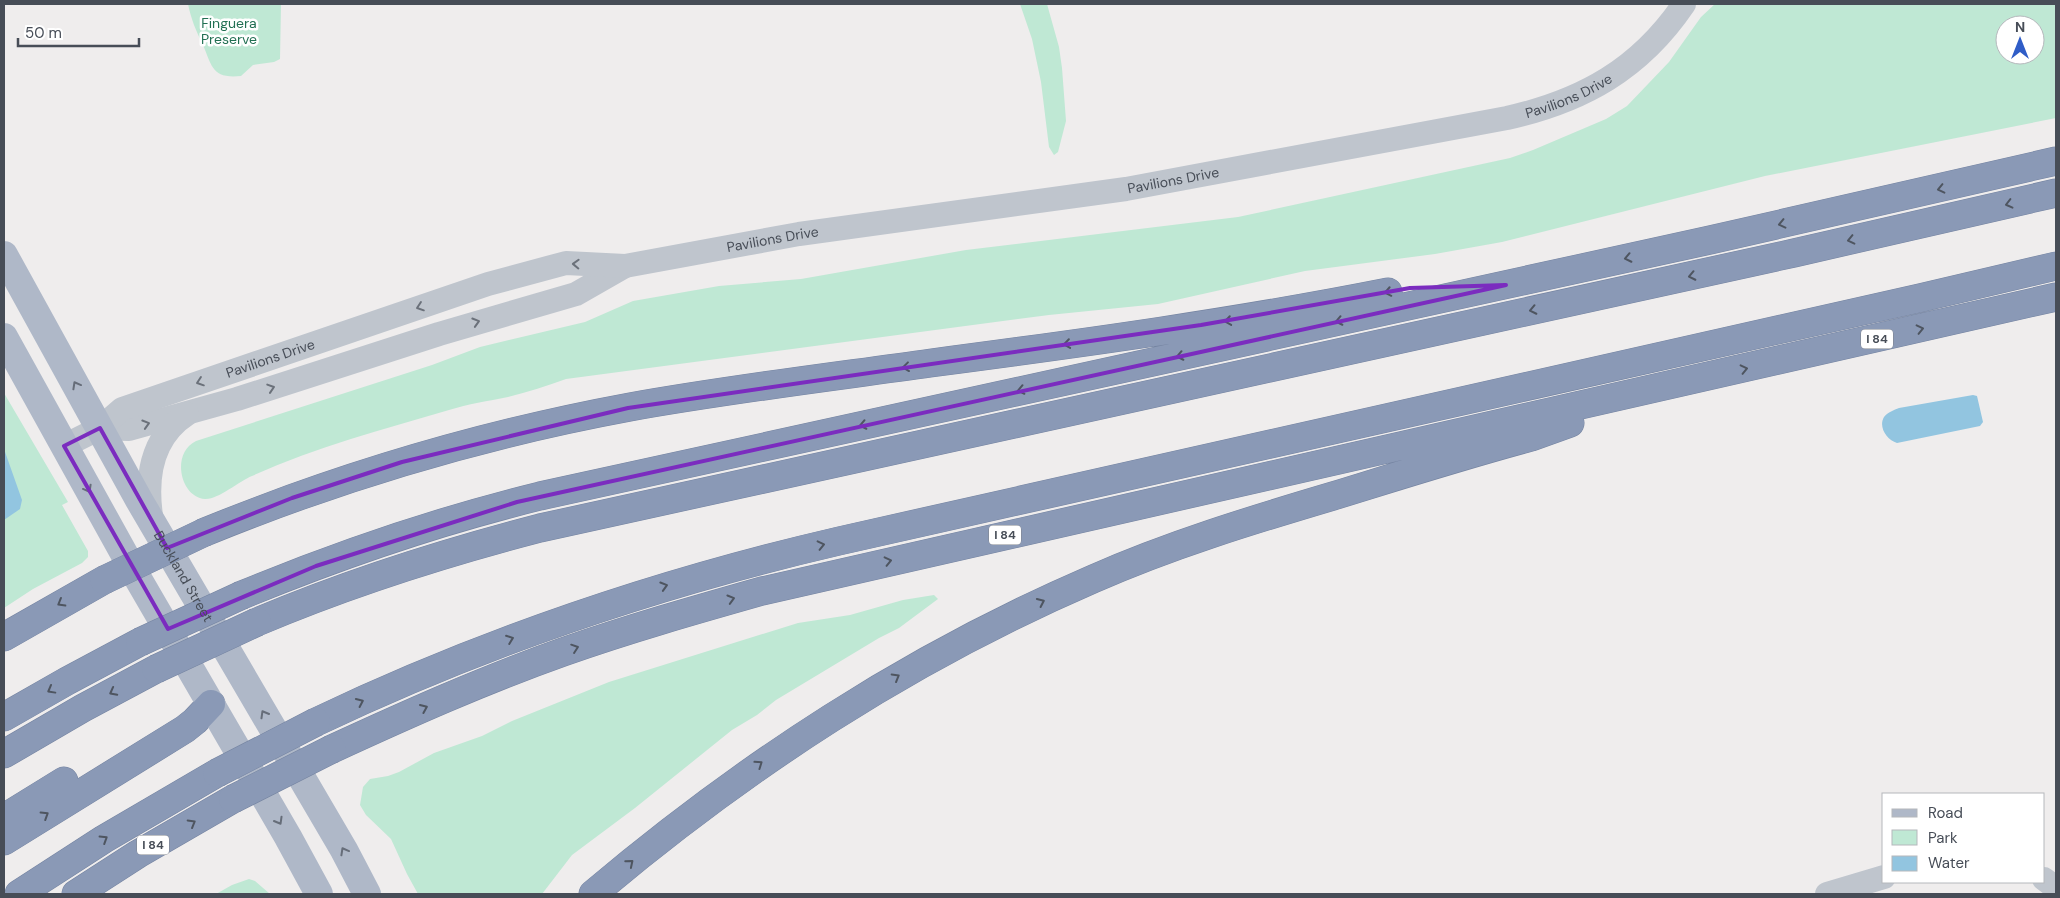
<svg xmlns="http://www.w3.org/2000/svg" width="2060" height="898" font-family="'DM Sans',sans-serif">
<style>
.green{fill:#bfe8d4;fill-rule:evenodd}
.water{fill:#92c5e0}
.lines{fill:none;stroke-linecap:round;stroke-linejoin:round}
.highway-casing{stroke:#7584a1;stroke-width:29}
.minor{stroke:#bfc5cd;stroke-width:24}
.major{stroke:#afb8c8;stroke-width:28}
.highway{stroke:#8a99b6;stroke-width:28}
.highway-bridge-casing{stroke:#7584a1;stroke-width:29;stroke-linecap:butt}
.highway-bridge{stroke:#8a99b6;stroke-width:28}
.oneway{stroke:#4e5560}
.oneway2{stroke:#6b717a}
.oneway3{stroke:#666d79}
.marked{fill:none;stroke:#7b2cbf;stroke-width:4;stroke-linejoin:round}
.labels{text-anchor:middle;stroke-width:5;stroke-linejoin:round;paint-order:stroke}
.shield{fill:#fff;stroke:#7e8289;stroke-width:1}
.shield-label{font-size:12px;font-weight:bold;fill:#474d57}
.park-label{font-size:14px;fill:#216f52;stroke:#fff}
.street-label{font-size:14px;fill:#474d57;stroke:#fff}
</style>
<rect width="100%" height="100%" fill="#efeded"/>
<!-- green -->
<path class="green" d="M188,4H281L280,59L274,62L253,65L241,76C212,79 212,66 203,45C196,31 191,19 188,4Z
M1020,4H1047L1059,47L1062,68L1066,121L1058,152L1054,155L1049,147L1041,82L1032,39Z
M1715,4H2056V118L1765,176L1502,242L1435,254L1305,271L1158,304L1049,315L566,379C547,386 528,392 508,397C488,401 468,404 449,410C382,430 315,447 252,476C239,481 218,500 205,499C181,498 170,454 196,441L432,365L480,347L585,322L633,301L719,286L801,279L966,250L1238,217L1510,158L1533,150L1606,119L1627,106L1669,62L1701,17ZM2005,25H2035V55H2005Z
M4,393L68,502L62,505L88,551V557L82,563L33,589L4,608Z
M934,595L938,599L899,628L879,638L776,700L757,715L732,730L635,808L572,855L542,894H418L407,874L391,839L366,815L360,805L363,787L370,779L388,776L399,772L434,753L482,736L512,721L609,682L798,623L850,615L903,600Z
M249,879L255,881L270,894H216L232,885Z"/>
<!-- water -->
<path class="water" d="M1973,395L1977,396L1983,422L1980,426L1897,443C1887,440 1878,427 1884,417C1888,412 1894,410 1899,408Z
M4,449L22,500L20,509L4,520Z"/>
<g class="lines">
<defs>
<path id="highway" d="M205,532C342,476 484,434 630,407C730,389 831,377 931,363C1084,343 1237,322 1388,292
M242,595C339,555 438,521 540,496L1710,240L2056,161
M257,622C349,583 444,553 540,528L1794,253L2056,193
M4,637L104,580
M4,717L67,681L140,642
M316,722C484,642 658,583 839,541L1920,298L2056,266
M332,749C408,714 484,680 563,652C628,629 695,610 762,591L2056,297
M4,754L83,708L156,669
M4,818L64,781
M4,841L185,729L195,721L211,704
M19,894L104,839L217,773
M76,894L138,854L233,799
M593,894C746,765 908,659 1093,579C1170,545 1252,520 1333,496C1398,476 1464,455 1531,437L1570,423"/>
</defs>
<!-- highway casing -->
<use href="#highway" class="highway-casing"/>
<!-- minor -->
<g class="minor">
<path d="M100,428L129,429L237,399L439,334L576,294L625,266"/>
<path id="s1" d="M64,446L100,428L122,409L488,284L566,263L625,266L799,234L1126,189L1507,118C1583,101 1640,69 1684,4"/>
<path d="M152,522C145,481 150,438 187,414"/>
<path d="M2044,879L2056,888"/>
<path d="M1827,894L1884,877"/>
</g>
<!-- major -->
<g class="major">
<path id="s2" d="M4,255L139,500L344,850L367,894"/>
<path d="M4,337L137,577L288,837L319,894"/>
</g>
<!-- highway -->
<use href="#highway" class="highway"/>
<defs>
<path id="highway-bridge" d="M104,580L205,532
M140,642L242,595
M156,669L257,622
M217,773L316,722
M233,799L332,749"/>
</defs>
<!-- highway-bridge casing -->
<use href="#highway-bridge" class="highway-bridge-casing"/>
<!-- highway-bridge -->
<use href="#highway-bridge" class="highway-bridge"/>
</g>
<!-- one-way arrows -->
<defs><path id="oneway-chevron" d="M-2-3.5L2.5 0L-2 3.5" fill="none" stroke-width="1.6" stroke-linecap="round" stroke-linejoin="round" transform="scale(1.25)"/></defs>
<g class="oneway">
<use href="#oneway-chevron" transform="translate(1941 189) rotate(167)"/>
<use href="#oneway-chevron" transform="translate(2009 204) rotate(166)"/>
<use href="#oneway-chevron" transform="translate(1782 224) rotate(167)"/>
<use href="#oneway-chevron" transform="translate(1851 240) rotate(167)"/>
<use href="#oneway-chevron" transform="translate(1628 258) rotate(168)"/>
<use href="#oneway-chevron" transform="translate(1692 276) rotate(168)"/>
<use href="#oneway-chevron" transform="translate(1388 292) rotate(169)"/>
<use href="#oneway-chevron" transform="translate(1533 310) rotate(168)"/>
<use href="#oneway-chevron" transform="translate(1228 321) rotate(171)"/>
<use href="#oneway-chevron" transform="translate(1339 321) rotate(168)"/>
<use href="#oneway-chevron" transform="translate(1920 329) rotate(-13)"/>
<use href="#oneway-chevron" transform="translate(1067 344) rotate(172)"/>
<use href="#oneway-chevron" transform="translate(1180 356) rotate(168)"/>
<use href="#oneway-chevron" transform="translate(906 367) rotate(173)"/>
<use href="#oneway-chevron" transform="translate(1744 369) rotate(-13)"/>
<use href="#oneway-chevron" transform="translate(1021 390) rotate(168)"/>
<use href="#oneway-chevron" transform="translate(863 425) rotate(168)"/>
<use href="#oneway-chevron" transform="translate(821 545) rotate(-13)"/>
<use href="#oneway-chevron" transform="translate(888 561) rotate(-13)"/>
<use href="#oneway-chevron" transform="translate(664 586) rotate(-17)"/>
<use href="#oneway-chevron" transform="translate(731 599) rotate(-16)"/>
<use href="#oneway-chevron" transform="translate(1041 602) rotate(-25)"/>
<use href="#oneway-chevron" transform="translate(61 603) rotate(150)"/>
<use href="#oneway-chevron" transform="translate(510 639) rotate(-21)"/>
<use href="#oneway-chevron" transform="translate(575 648) rotate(-19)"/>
<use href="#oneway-chevron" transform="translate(896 677) rotate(-30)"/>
<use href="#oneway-chevron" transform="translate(51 690) rotate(151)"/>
<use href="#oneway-chevron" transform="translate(113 692) rotate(152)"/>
<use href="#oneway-chevron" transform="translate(360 702) rotate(-25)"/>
<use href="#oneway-chevron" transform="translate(424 708) rotate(-23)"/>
<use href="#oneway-chevron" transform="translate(759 764) rotate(-35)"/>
<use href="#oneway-chevron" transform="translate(45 815) rotate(-32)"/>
<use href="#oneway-chevron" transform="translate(192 823) rotate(-30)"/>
<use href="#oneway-chevron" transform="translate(104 839) rotate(-32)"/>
<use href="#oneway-chevron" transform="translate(630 863) rotate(-40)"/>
</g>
<g class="oneway2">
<use href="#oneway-chevron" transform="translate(576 264) rotate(-178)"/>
<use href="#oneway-chevron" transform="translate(420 307) rotate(161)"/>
<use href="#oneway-chevron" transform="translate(476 322) rotate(-17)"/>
<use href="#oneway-chevron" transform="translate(200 382) rotate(161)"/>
<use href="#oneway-chevron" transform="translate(271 388) rotate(-18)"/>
<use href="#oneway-chevron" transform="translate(146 424) rotate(-17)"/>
</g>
<g class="oneway3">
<use href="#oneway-chevron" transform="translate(76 385) rotate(-119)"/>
<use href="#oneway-chevron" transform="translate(88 489) rotate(61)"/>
<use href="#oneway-chevron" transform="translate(264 714) rotate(-120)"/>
<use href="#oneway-chevron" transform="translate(279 821) rotate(60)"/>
<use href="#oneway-chevron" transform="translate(344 851) rotate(-119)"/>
</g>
<!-- marked area -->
<path class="marked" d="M1506,285L517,502L316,566L168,629L64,446L100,428L167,548L292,498L402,462L628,408L1201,325L1410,288Z"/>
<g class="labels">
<!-- shield labels -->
<g class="shield">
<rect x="1861" y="329.5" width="32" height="19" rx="4"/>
<rect x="989" y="525.5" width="32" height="19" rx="4"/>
<rect x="137" y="835.5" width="32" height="19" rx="4"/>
</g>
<g class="shield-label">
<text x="1877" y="343">I 84</text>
<text x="1005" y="539">I 84</text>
<text x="153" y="849">I 84</text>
</g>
<!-- park labels -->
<g class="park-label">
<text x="229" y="28">Finguera<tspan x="229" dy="16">Preserve</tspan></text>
</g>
<!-- street labels -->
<g class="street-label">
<text dy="5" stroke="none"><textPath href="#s1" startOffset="1556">Pavilions Drive</textPath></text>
<text dy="5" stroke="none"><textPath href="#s1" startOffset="1151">Pavilions Drive</textPath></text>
<text dy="5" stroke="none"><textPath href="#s1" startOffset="746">Pavilions Drive</textPath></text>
<text dy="5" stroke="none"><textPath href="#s1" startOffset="226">Pavilions Drive</textPath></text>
<text dy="5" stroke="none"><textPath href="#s2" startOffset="368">Buckland Street</textPath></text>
</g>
</g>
<!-- border -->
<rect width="2060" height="898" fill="none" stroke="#474d57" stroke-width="10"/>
<!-- legend -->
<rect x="1882" y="793" width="162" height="90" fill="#ffffff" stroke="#b5b8bc"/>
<rect x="1892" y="809" width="25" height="8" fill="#afb8c8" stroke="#b5b8bc"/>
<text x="1928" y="818" font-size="15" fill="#474d57">Road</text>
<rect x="1892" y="830" width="25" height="15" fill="#bfe8d4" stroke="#b5b8bc"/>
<text x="1928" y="843" font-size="15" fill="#474d57">Park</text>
<rect x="1892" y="856" width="25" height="15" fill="#92c5e0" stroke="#b5b8bc"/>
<text x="1928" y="868" font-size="15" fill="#474d57">Water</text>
<!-- north arrow -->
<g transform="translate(2020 40)"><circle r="24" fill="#ffffff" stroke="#b5b8bc"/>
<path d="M0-4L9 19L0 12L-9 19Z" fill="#2f5dc7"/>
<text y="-8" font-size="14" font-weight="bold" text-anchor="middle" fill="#474d57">N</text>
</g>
<!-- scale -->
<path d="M18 38v8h121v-8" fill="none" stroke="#474d57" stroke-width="2.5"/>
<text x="25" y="38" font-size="15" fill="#474d57" stroke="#ffffff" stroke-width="4" paint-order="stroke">50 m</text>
</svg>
